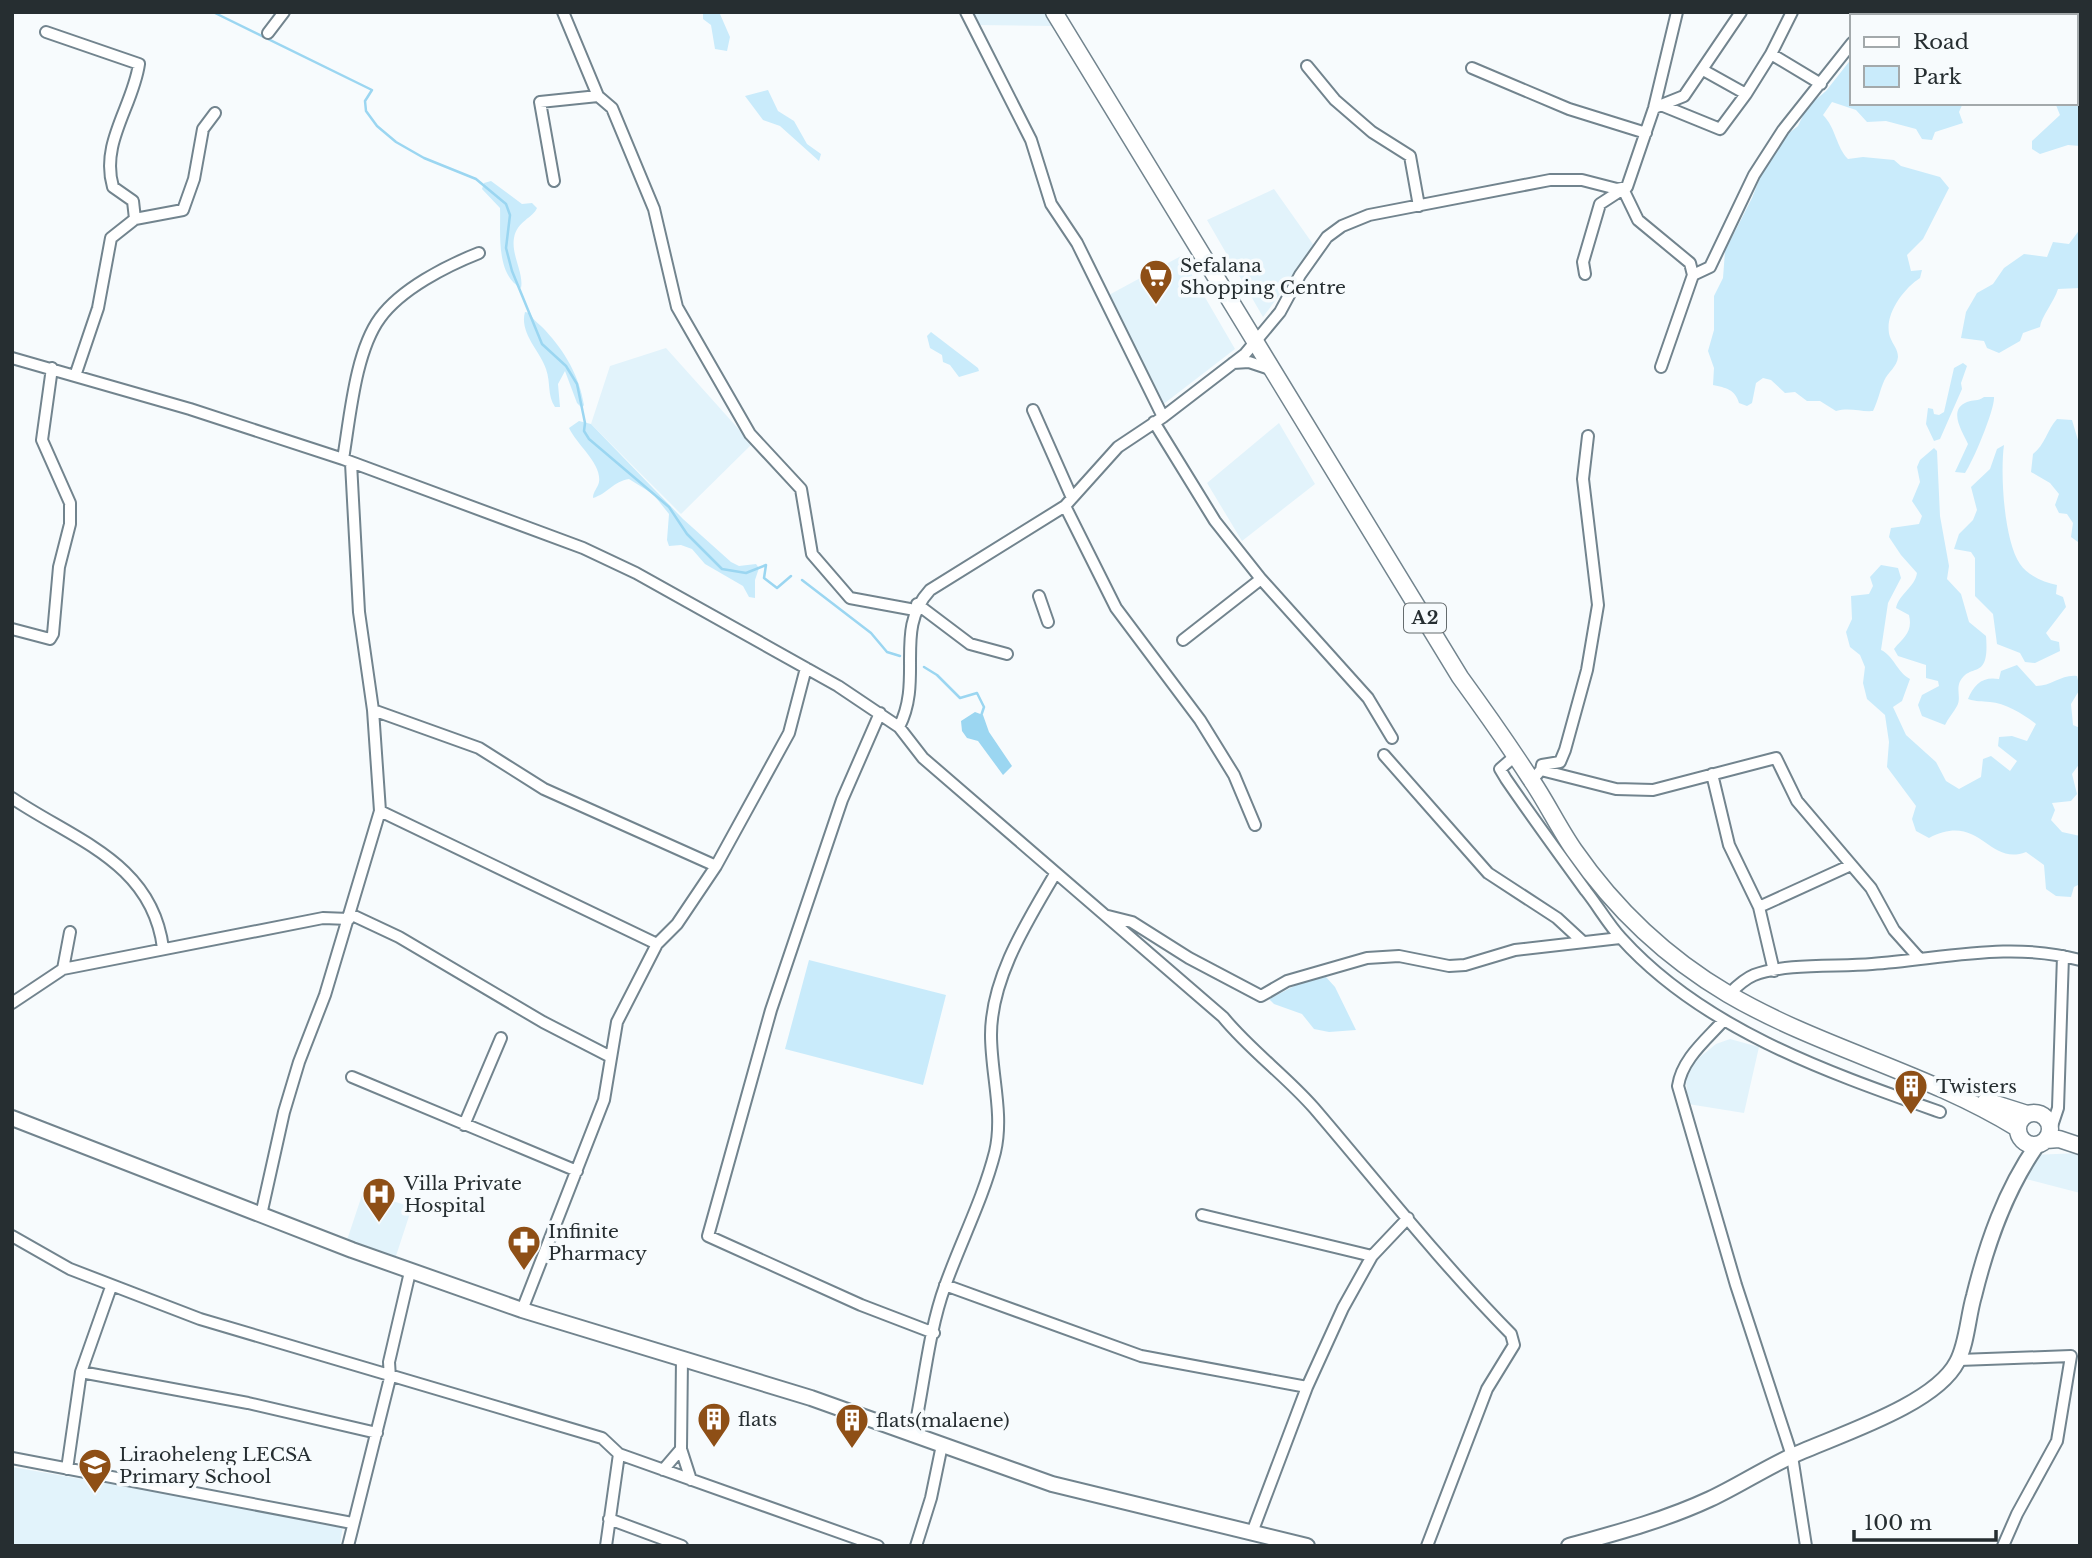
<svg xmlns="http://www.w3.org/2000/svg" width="2092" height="1558" font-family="'Libre Baskerville',serif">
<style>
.built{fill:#e2f3fb}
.green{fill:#c9ebfb}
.water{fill:#9bd6f1}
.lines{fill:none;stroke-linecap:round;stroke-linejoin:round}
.stream{stroke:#9bd6f1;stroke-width:2.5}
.street-casing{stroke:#72848e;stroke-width:14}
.secondary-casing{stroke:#72848e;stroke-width:18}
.primary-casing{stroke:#72848e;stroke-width:19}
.street{stroke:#fff;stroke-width:10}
.secondary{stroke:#fff;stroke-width:14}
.primary{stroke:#fff;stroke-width:16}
.labels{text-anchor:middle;stroke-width:7;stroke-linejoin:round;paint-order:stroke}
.shield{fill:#f7fbfd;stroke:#656c6e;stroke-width:2}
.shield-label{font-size:18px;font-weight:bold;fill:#262e31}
.poi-label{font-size:19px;fill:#262e31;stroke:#f7fbfd;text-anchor:start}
</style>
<rect width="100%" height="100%" fill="#f7fbfd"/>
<!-- built -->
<path class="built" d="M970,12H1045L1053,26L976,25Z
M1274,189L1315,247L1263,317L1207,220Z
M1181,256L1235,349L1161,406L1107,296Z
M666,348L752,444L681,514L591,424L610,366Z
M1279,423L1315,484L1242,541L1207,483Z
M1730,1039L1759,1047L1744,1113L1688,1104L1686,1080L1694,1062L1716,1044Z
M2080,1153V1193L2022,1178L2032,1155Z
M363,1192L412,1207L395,1259L347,1240Z
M12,1467L343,1524L340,1546H12Z"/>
<!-- green -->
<path class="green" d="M703,12L720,14L730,37L727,51L715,49L711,25L703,19Z
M1852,58V103H1963L1959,112L1963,123L1935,132L1932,140L1922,139L1916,129L1886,121L1867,122L1856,110L1832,102L1823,115C1836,128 1836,147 1848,159L1863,157L1894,160L1901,166L1940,177L1949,188L1923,239L1907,255L1911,271L1922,270L1920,278C1903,289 1883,316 1890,337C1893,345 1898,349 1898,357C1897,367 1888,372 1884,381C1880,390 1878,401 1873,411C1860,412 1850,407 1836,411L1820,401H1807L1795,392L1785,393L1771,380L1763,378L1756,383L1752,403L1747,406L1739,403C1735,389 1726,388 1713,385L1714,368L1708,351L1714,330V296L1723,278L1725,251L1752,198L1765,165L1784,137L1798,126L1807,107L1826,91Z
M2080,87V146L2068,145L2040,154L2032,149V141L2060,115L2056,105L2076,103V89Z
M768,90L778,111L794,121L807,144L821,154L819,161L780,126L763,120L745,96Z
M491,181L522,204L532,203L537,208C533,218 517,221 514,238C511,255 524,273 521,288C495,274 501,231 500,208L482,189L484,183Z
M2080,229V288L2058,289C2054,302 2041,317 2040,327L2023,333L2020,341L1999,353L1987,348L1984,341L1961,338L1966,312L1977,293L1993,284L2004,268L2024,254L2047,257L2053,242L2069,244Z
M525,312L530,313C534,322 539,323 545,330C565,352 579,375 584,405L582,408L577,403L565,371L558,384L560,407H555C547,395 551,383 546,369C540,351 519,333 525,312Z
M931,332L978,368L979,371L959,377L950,365L943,362L942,355L930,348L927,336Z
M1963,363L1967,366L1961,383L1962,389L1940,439L1934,441L1926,424L1928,408L1933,409L1934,414L1939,415L1944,412L1954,368Z
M1984,397H1994C1995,409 1973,462 1965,473L1955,472L1968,444C1963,432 1947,410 1967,402C1974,399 1977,402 1984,397Z
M2057,419L2072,420L2080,447L2078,542L2071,537L2073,523L2067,514L2059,513L2055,505L2059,494L2050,483L2031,472L2033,454C2045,445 2047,430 2057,419Z
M579,421L591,424L683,519L731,562L739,566L756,564L759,568L755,580V598L749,597L743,586L705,564L692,549L681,545L669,546L667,540L669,514L653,494L629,479C614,481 607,494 593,498C593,491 598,488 599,482C602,464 577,445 569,428Z
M2004,445C2000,473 2004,541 2020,564C2027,575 2044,583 2057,585L2056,594L2063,597L2066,607L2046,633L2051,640L2059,642L2060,651L2035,663L2025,662L2020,653L1997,644L1993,614L1975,596V558L1971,552L1954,549L1959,534L1973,520L1977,510L1971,487L1990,469L1997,449Z
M1934,448L1937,451L1940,516L1949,566L1947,579L1961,594L1969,622L1986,636C1990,684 1969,660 1959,684C1957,691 1961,699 1957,706C1954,712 1948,718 1945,725L1922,716L1918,705L1922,695L1939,686L1938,681L1926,678V665L1898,656L1894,649C1904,637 1913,632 1909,615L1896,608C1899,594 1915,587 1917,573L1901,555L1889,537L1891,528L1919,524L1922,516L1912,501L1920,482L1917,467L1920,460Z
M1881,565L1898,568L1901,578L1888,603L1881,650C1893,655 1897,672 1910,679L1902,701L1893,707L1906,735L1936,762L1946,781L1959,789L1981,777L1983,759L1991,756L2010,771L2017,761L1998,746L1999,737L2012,736L2027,741L2036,724C2025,715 2005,703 1990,702C1981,701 1977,702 1968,699C1974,684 1983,676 1999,679L2001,671L2017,665L2036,686C2052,686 2062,674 2077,676L2080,689L2071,704L2073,725L2080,728V763L2072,774L2077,794L2071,801L2052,803L2055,810L2051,820L2062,832L2080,836V884L2074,887L2071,897L2056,896L2046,889L2044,865L2026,852C1988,867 1980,811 1929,838L1916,831L1912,819L1916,806L1887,767L1889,742L1885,715L1867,699L1863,683L1865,667L1860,655L1850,647L1846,632L1852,619L1851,596L1869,594L1873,586L1870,577Z
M809,960L946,995L923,1085L785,1049Z
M1326,977L1335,987L1356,1030L1329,1032L1314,1029L1302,1014L1274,1004L1269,999L1304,981Z"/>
<!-- water -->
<path class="water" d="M975,712L983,715L989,732L1012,766L1003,775L978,741L967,738L962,731L961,721Z"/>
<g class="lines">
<!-- stream -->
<path class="stream" d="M213,12L372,90L365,101L366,111L377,126L396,142L424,158L476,179L506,204L510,215L506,248L512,271L542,344L566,366L577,384L585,423L584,431L589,439L669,507L687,534L722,569L746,573L766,565L764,578L777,588L791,576
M802,580L871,633L887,652L900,656
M924,667L937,675L960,698L977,693L984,707L981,716"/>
<defs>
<path id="street" d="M563,12L598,96L612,108L654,209L677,307L750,434L801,489L812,554L850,598L915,610
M966,12L1031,140L1051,204L1077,243L1163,417
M1792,12L1771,54L1821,84
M46,32L139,64C133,106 100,143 113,187L133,201L135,219
M268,33L284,12
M1307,66L1335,100L1372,132L1410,156L1419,206
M1472,68L1569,109L1646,133
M1703,70L1746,94L1771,54
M1661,105L1720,129L1746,94
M1654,108L1684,96L1741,12
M554,181L540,102L598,96
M1585,274L1583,262L1600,204L1623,189L1638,220L1690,263L1693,275L1661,367
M1693,275L1710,267L1754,175L1783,130L1852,43
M12,358L190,409L343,459L583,548L636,573L838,686L899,727L923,758L1223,1017C1250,1050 1286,1076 1314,1108C1379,1184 1441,1263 1511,1334L1514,1345L1487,1389L1427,1546
M1233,363L1249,362L1273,370
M75,376L98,308L111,238L135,219L183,210L194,179L203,129L215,113
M1033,410L1072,498
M1154,422L1215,521L1261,579L1183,640
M343,459C350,418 355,352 380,318C401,289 446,266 479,253
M1065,506L1116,608L1200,720L1234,775L1255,825
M1261,579L1368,698L1392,738
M1039,596L1048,622
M917,604L970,644L1007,654
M12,629L50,639L53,634L59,567L70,524V503L42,440L52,368
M373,710L479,748L544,789L716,866L789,733L806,668
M880,713L842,800L771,1010L708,1236L861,1305L934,1333
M899,727C924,678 893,630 930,590L1065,506L1118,447L1163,417L1245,354L1280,312L1300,275L1327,237L1342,226L1369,215L1550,180H1582L1617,189L1627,187L1654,108L1677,12
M1384,755L1488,873L1557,918L1583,942
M1515,756L1500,769L1506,779C1532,817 1559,854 1586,891C1598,906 1608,924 1621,938C1703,1029 1827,1072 1940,1112
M1541,770L1542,765L1560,762L1565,750L1587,670L1598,605L1583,479L1588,436
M1712,774L1729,845L1759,907L1774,971
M1532,780L1541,770L1616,789L1653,790L1776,758L1797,801L1871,888L1894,930L1919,958
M12,798C74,840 152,862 163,948
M380,811L657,944
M1759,907L1851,865
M350,914L399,937L543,1022L609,1056
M1108,916L1132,922L1189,958L1261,996L1287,981L1367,958L1399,956L1449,966L1465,965L1515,950L1620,938
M63,969L70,932
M1729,994C1736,987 1744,979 1754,975C1786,963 1837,967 1872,964C1942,959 2010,941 2080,960
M12,1003L63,969L323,918L349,919
M1723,1021C1706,1040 1682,1059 1678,1086L1736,1285L1792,1456L1806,1546
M352,1077L577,1171
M464,1125L501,1038
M2052,1126L2058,1108L2063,956
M261,1215L284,1112L299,1062L325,995L380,811L373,710L359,612L351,463
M1202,1215L1372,1256
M12,1236L70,1269L200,1319L602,1438L619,1454L878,1546
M945,1285L1141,1356L1307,1387
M522,1310L604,1100L617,1022L657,944L677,924L716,866
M1959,1360L2071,1356L2057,1441L2017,1514L2003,1546
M81,1372L248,1403L377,1433
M913,1436C924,1387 928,1333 945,1286C961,1241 983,1199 995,1152C1004,1114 991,1074 991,1035C991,978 1027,922 1055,874
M681,1449L691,1480
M12,1458L352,1523
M67,1469L81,1372L111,1287
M663,1470L681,1449L682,1358
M609,1519L682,1546
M1253,1530L1307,1387L1343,1308L1372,1256L1408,1218
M348,1546L390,1378L389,1362L410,1272
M606,1546L619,1454
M916,1546L931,1498L942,1445"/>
<path id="secondary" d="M12,1118L352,1250L522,1310L811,1398L1052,1484L1307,1546
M1569,1546C1616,1533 1665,1520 1710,1499C1738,1486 1765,1468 1794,1455C1838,1435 1935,1405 1957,1362C1967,1344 1968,1316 1974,1296C1987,1243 2005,1191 2037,1145"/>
<path id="primary" d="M1054,12L1460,677C1484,710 1508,744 1530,778C1546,801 1558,827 1574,850C1615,909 1667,958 1728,994C1820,1048 1926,1072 2017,1128
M1986,1101L2027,1114
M2018 1129a16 16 0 1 1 32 0a16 16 0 1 1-32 0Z
M2046,1140L2059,1139L2080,1146"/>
</defs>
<!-- street casing -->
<use href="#street" class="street-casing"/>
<!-- secondary casing -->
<use href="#secondary" class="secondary-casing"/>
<!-- primary casing -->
<use href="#primary" class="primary-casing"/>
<!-- street -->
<use href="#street" class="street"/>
<!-- secondary -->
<use href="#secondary" class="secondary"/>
<!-- primary -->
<use href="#primary" class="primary"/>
</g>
<!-- icons -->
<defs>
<symbol id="supermarket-pin" viewBox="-11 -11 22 30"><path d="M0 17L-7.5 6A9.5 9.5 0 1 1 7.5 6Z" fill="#8e4f16" stroke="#f7fbfd"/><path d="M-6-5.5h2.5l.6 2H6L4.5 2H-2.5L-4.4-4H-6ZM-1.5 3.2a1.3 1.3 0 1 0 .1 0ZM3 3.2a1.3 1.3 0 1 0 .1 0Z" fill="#fff"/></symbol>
<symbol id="building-pin" viewBox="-11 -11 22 30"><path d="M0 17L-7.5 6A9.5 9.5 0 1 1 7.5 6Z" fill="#8e4f16" stroke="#f7fbfd"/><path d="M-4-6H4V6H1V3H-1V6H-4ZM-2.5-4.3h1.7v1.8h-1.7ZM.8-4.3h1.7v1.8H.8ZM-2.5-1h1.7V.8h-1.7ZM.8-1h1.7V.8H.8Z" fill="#fff"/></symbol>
<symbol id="hospital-pin" viewBox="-11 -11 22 30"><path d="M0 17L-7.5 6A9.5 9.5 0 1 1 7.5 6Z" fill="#8e4f16" stroke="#f7fbfd"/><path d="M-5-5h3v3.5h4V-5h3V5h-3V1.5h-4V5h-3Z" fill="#fff"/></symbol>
<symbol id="pharmacy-pin" viewBox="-11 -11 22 30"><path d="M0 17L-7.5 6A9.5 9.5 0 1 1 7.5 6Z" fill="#8e4f16" stroke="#f7fbfd"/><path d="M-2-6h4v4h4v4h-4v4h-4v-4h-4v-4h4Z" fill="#fff"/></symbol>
<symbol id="school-pin" viewBox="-11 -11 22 30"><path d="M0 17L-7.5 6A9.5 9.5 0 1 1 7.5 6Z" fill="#8e4f16" stroke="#f7fbfd"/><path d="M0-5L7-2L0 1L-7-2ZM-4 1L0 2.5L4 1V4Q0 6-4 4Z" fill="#fff"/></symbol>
</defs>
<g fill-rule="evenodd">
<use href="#supermarket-pin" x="1137" y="257" width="38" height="52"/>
<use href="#building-pin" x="1892" y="1067" width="38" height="52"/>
<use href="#hospital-pin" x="360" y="1175" width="38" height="52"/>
<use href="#pharmacy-pin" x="505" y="1223" width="38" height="52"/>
<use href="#building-pin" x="695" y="1400" width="38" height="52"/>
<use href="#building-pin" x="833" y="1401" width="38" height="52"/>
<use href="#school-pin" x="76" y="1446" width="38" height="52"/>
</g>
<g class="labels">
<!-- shield labels -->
<rect class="shield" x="1404" y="603.5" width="42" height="29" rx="5"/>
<g class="shield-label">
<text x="1425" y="624">A2</text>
</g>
<!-- poi labels -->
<g class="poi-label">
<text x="1180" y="272">Sefalana<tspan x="1180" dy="22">Shopping Centre</tspan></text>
<text x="1936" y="1093">Twisters</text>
<text x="404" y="1190">Villa Private<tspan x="404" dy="22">Hospital</tspan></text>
<text x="548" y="1238">Infinite<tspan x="548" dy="22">Pharmacy</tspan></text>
<text x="738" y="1426">flats</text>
<text x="876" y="1427">flats(malaene)</text>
<text x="119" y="1461">Liraoheleng LECSA<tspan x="119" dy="22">Primary School</tspan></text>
</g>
</g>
<!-- border -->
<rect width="2092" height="1558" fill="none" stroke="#262e31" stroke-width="28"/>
<!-- legend -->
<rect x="1850" y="14" width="228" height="91" fill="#f7fbfd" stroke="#a3a9ab" stroke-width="2"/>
<rect x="1864" y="37" width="35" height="10" fill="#ffffff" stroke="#a3a9ab" stroke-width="2"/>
<text x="1913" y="49" font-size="21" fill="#262e31">Road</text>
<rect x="1864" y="66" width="35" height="21" fill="#c9ebfb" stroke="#a3a9ab" stroke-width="2"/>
<text x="1913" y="84" font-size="21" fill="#262e31">Park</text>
<!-- scale -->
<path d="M1854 1530v10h142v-10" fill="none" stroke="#262e31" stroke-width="3.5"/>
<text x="1864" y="1530" font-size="21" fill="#262e31" stroke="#f7fbfd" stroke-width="5" paint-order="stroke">100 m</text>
</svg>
